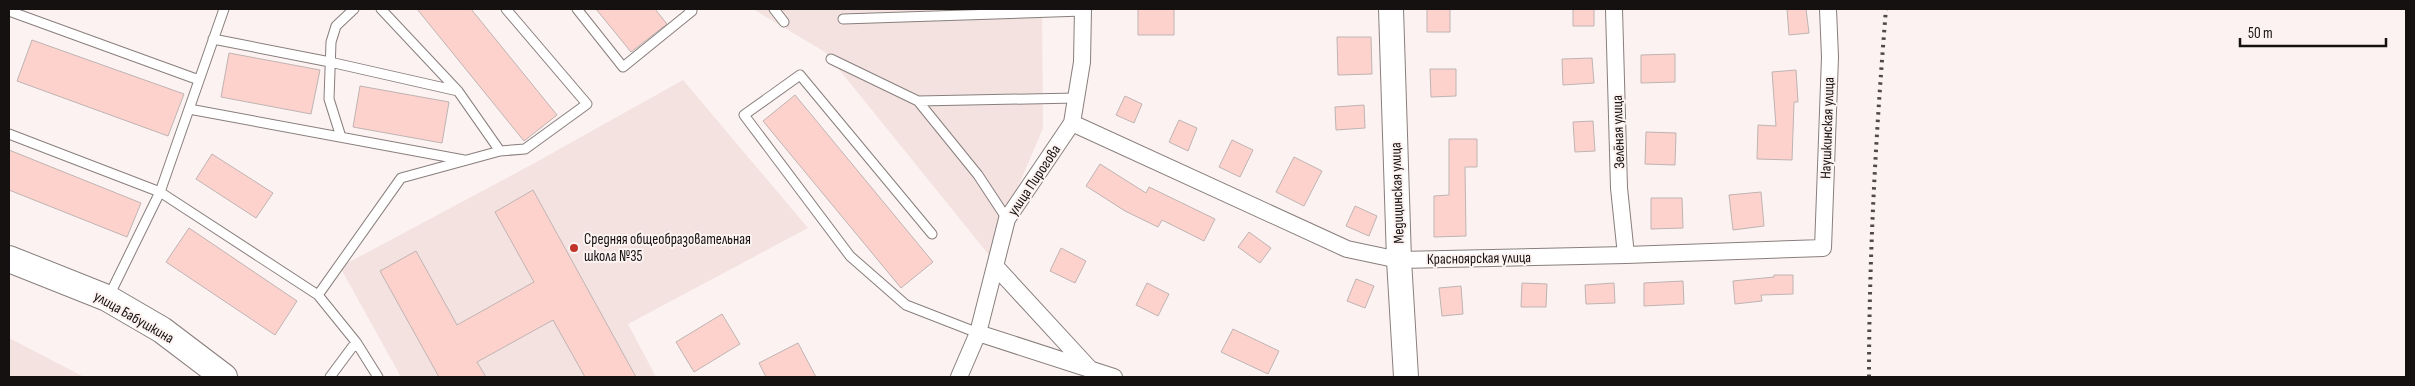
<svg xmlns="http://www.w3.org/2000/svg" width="2415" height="386" font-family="'Sofia Sans Condensed',sans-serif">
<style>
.built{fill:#f3e2df}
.building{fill:#fed2cc;stroke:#beb4b3}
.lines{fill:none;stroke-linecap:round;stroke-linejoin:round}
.lane-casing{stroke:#887f7d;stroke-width:11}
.street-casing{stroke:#887f7d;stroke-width:18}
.secondary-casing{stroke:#887f7d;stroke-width:26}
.primary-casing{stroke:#887f7d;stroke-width:28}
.lane{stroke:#fff;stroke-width:9}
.street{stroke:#fff;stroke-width:16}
.secondary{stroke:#fff;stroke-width:24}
.primary{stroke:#fff;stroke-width:26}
.rail{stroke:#4e4848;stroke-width:4;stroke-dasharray:2.5 5;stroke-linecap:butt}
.poi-dot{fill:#c1332a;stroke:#fcf2f1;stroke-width:2}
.labels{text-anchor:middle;stroke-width:4;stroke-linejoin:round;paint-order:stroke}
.street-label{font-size:15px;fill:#151111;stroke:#fcf2f1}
.poi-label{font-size:15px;fill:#151111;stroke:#fcf2f1;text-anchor:start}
</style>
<rect width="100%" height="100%" fill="#fcf2f1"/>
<!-- built -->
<path class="built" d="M753,9H1042L1043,128L989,255L825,52Z
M683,80L808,228L628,324L656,377H401L340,267L531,165Z
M9,338L84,377H9Z"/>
<!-- building -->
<path class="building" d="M417,9H471L557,115L524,141Z
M596,9H655L667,24L631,52Z
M1138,9H1174V35H1138Z
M1427,9H1450V32H1427Z
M1573,9H1594V26H1573Z
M1787,9H1806L1809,33L1789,35Z
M1337,37H1371L1372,74L1338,75Z
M32,40L184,94L168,136L17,81Z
M229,53L320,70L311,114L221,97Z
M1675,54V82L1641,83V55Z
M1592,58L1594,83L1563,85L1562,59Z
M1430,69H1456V96L1431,97Z
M1796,70L1798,102H1794L1792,160L1757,159L1758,125L1776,126L1772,72Z
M360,86L449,102L442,143L353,127Z
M795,95L933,262L901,288L763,121Z
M1125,96L1142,104L1134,123L1116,115Z
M1364,105L1365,128L1336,130L1335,107Z
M1179,120L1197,128L1188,151L1169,142Z
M1593,121L1595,151L1575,152L1573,122Z
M1646,132L1676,133L1675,165L1645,164Z
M1449,139H1477V167H1465L1466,236L1434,237V196L1449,195Z
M1232,140L1253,150L1240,177L1219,167Z
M9,150L141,203L127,237L9,190Z
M212,154L273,193L256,218L196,179Z
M1294,157L1322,171L1304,206L1276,192Z
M1100,164L1146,193L1149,187L1215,219L1204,241L1162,220L1158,227L1125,211L1086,186Z
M533,190L636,377H585L553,320L477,362L486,377H439L380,271L416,251L457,325L534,282L495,212Z
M1761,192L1764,226L1733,230L1729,195Z
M1651,198H1682L1683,228L1651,229Z
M1355,206L1377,216L1369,236L1346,226Z
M189,228L297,301L275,335L166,262Z
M1249,232L1271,248L1260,263L1238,247Z
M1061,248L1086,261L1075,283L1050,271Z
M1774,275H1793V294L1761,295L1762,301L1735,304L1733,281L1774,277Z
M1356,279L1374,286L1365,308L1347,301Z
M1683,281L1684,304L1644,306V283Z
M1147,283L1169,294L1158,316L1136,305Z
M1522,283L1547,284L1546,307H1521Z
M1614,283L1615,303L1586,304L1585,285Z
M1461,286L1463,314L1442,316L1439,288Z
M722,314L740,344L694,372L676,342Z
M1233,329L1279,351L1268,374L1221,352Z
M798,343L816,377H766L759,363Z"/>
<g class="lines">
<defs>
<path id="lane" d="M381,9L458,91L500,151
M577,9L623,67L692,11L689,9
M774,9L784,22
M9,11L199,80
M843,19L1083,11
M213,39L330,62L458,91
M831,59L918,101L1076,98
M918,101L978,175L1007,219
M189,109L464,160
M9,134L160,192L318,295
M341,137L329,99L331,42L336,26L354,9
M932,234L800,75L744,115L850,256L906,305L978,333
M109,296L160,192L224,9
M330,377L356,342
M378,377L356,342L318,295L401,178L500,151L525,149L587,104L506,9"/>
<path id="street" d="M1614,9L1619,188L1626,255
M1072,123L1347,249L1399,260L1626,255L1823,248L1830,57L1828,9
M996,267L1089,368
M978,333L1114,377
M959,377L978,333L1007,219L1072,123L1082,62L1083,9"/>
<path id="secondary" d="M1391,9L1399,260L1406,377"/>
<path id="primary" d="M9,259L107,298L162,330L224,377"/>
</defs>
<!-- lane casing -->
<use href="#lane" class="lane-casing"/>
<!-- street casing -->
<use href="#street" class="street-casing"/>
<!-- secondary casing -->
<use href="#secondary" class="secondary-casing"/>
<!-- primary casing -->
<use href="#primary" class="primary-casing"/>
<!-- lane -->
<use href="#lane" class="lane"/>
<!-- street -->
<use href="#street" class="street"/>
<!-- secondary -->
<use href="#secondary" class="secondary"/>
<!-- primary -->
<use href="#primary" class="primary"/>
<!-- rail -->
<path class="rail" d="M1869,377C1869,254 1876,131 1886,9"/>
</g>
<!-- markers -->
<circle class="poi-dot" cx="574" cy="248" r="5"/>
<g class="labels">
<!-- street labels -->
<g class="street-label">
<text transform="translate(1827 128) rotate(-88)" y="5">Наушкинская улица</text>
<text transform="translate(1618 132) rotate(-92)" y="5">Зелёная улица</text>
<text transform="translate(1034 180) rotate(-56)" y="5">улица Пирогова</text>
<text transform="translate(1397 193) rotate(-92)" y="5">Медицинская улица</text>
<text transform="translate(1479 258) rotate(-1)" y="5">Красноярская улица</text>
<text transform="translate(134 317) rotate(30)" y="5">улица Бабушкина</text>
</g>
<!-- poi labels -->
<g class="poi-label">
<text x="584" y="244">Средняя общеобразовательная<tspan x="584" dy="17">школа №35</tspan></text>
</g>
</g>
<!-- border -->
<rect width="2415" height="386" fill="none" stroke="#151111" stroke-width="20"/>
<!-- scale -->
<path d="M2240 38v8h146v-8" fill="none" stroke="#151111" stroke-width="2.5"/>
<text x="2248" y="38" font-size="15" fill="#151111" stroke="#fcf2f1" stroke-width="4" paint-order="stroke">50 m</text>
</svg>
